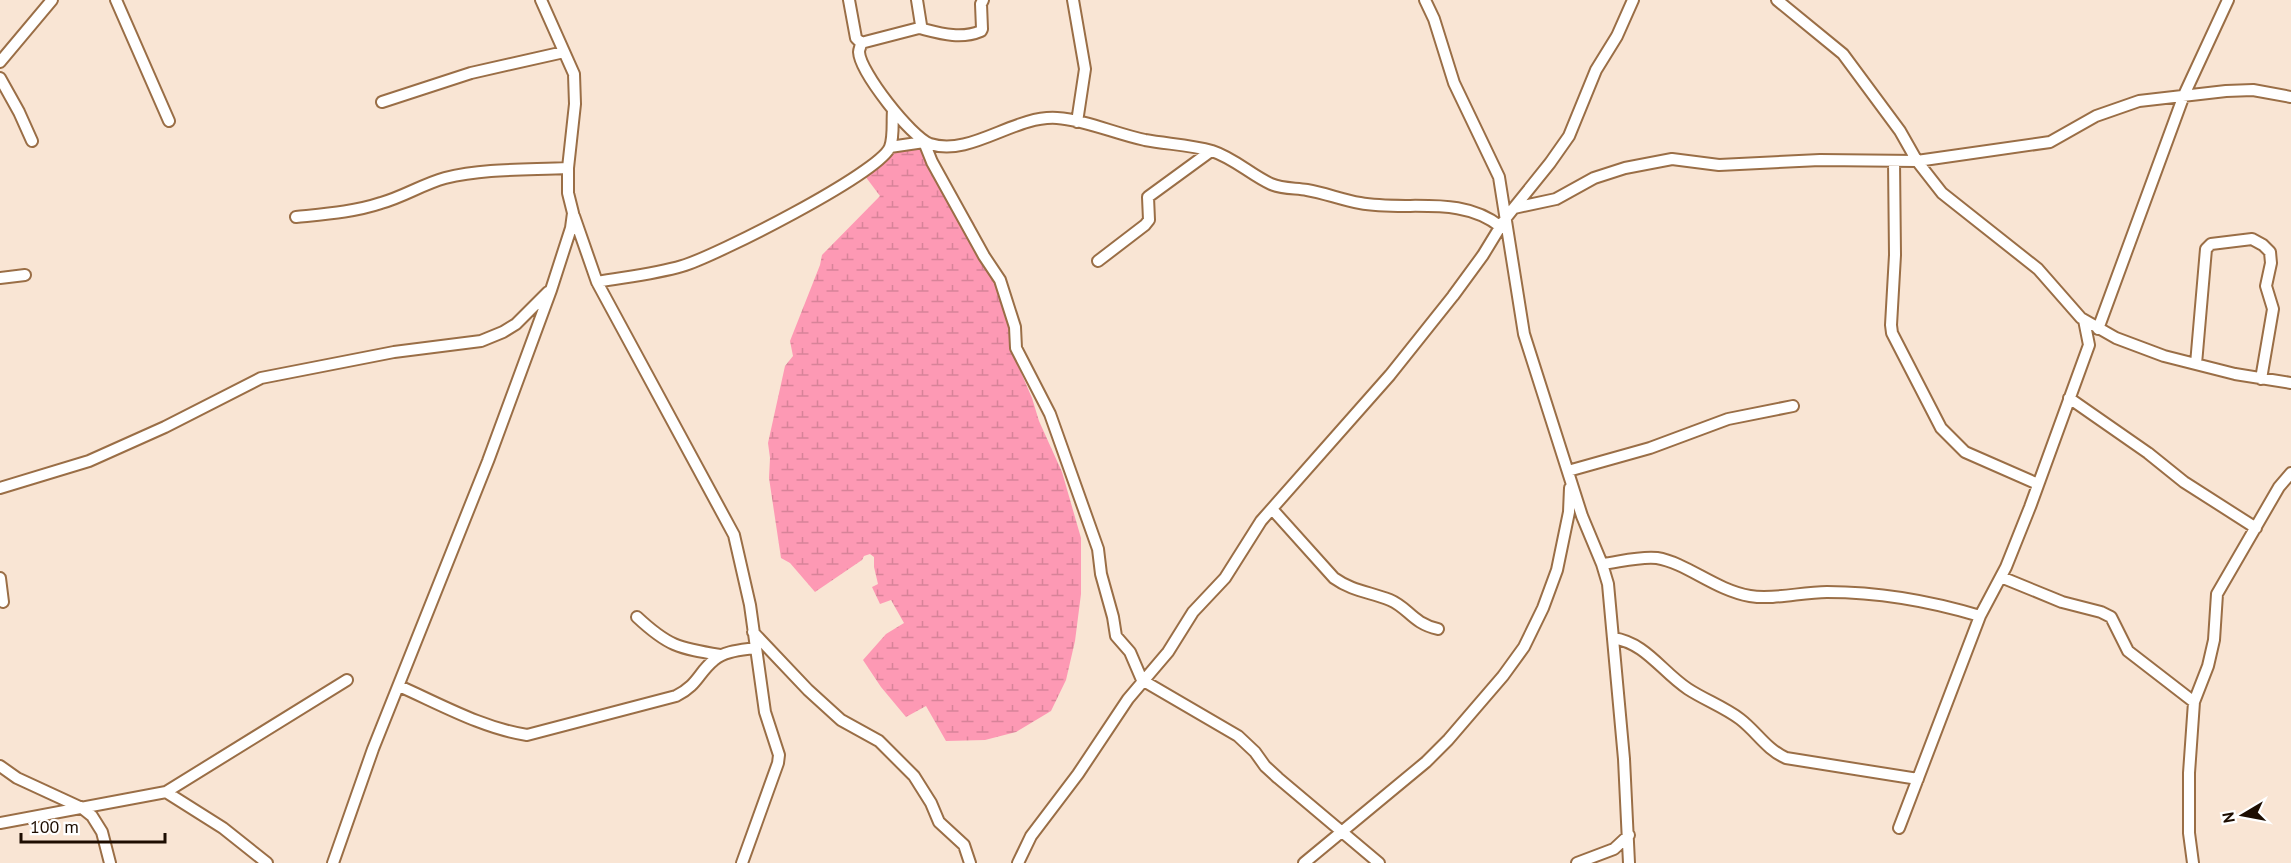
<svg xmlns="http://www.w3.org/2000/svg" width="2291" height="863" font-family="'PT Sans',sans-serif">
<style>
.wetland{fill:url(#wetland-marsh)}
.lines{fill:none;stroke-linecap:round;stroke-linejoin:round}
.street-casing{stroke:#9a6e46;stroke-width:14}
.street{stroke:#fff;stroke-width:10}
</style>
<defs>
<pattern id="wetland-marsh" width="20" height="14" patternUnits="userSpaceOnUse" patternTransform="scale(1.5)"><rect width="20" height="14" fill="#fd99b4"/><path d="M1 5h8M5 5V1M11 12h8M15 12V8" fill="none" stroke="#d88399"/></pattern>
</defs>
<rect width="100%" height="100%" fill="#f9e5d4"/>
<!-- wetland -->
<path class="wetland" d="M922,145L974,223L987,265L1007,310L1019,368L1032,398L1039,421L1062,472L1081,538V594L1075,641L1066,680L1051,711L1016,732L985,740L946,741L926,706L906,717L881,687L863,660L886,634L904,623L891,600L880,604L872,587L878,584L874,567V557L870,554L864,556L862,560L815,592L790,563L781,558L769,478L770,458L768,443L785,366L793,356L790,341L820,265L822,255L880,196L865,176L888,155Z"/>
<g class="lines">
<defs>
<path id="street" d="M116,0L169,121
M849,0L856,38L861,43
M1073,0L1085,69L1077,122
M1425,0L1434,19L1454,83L1499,177L1524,334L1582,516L1602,564L1608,584L1624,759L1629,863
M1777,0L1843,54L1900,131L1917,161L1942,193L2038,269L2081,318L2116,338L2164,356L2235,374L2291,383
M919,28C939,33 960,40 981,31L982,29L981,4L983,0
M861,43C861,46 859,49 859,52C860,72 911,137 930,144C971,157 1014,115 1057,118C1086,120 1116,134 1145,140C1167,144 1191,145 1212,151C1234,158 1251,175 1271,184C1282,189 1296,188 1307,190C1325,193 1342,200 1360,203C1407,212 1460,194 1501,227
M861,43L919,28L921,25L917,0
M0,62L52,0
M0,78L19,112L32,141
M382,102L471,73L564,52
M890,147L924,142L932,162L984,256L1000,280L1015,327L1016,348L1050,414L1098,549L1101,574L1113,617L1116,636L1130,652L1142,680L1238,736L1255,752L1265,766L1278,778L1379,863
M1894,161L1895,255L1891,325L1892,333L1941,428L1965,452L2038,484
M1514,208L1556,199L1594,178L1625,168L1672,159L1719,165L1820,160L1917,161L2050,142L2096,116L2139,101L2226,91L2253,90L2291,97
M574,216L597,282L734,535L750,605L765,712L779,755L778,763L742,863
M296,217C325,214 354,212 381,203C403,197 423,184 445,178C485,168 528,170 568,168
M1098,261L1145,225L1149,220L1148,197L1211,151
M0,278L25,275
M597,282C625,277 655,274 682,266C714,257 880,173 890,147C894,137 892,121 893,111
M2098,329L2184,95L2228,0
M2196,364L2206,249L2211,244L2252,239L2263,245L2270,252L2271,263L2266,286L2273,309L2261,379
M2069,398L2148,453L2184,482L2256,528
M1568,471L1650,448L1728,419L1793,406
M0,488L89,461L165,427L261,378L394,352L481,341L503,332L516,324L548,292
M1272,509L1334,578C1352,591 1370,592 1390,600C1409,608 1412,623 1438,629
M1602,564C1619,562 1640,556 1657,558C1687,563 1715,590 1750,596C1775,600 1801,592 1827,592C1879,592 1930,601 1980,616
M2001,577L2062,602L2101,612L2111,617L2128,651L2194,702
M0,578L3,602
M637,617C668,646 678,648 720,655
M753,632L808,690L841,720L879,741L914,776L931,803L939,822L964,845L970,863
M1613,638C1646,643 1661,671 1688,689C1705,700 1724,707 1740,719C1757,732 1766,749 1786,758L1918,779
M399,686C440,704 482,728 527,735L676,696C698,685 698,673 714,660C724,651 742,650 755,648
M0,766L17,778L82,808L92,816L102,832L110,863
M166,792L223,828L267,863
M0,823L166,792L347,680
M1899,828L1980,616L2006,567L2030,507L2089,345L2084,320
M333,863L373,749L488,461L551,290L571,228L573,213L568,193V168L575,104L574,74L541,0
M1018,863L1031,836L1078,774L1128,699L1168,652L1193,612L1225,578L1261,521L1390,375L1453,296L1483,255L1505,219L1550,163L1569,136L1596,70L1617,36L1633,0
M1304,863L1426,762L1448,740L1503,676L1524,647L1543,608L1557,570L1569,512L1570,488
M1577,863L1614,849L1629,835
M2193,863L2189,833V773L2194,702L2208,666L2214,640L2217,594L2279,487L2291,473"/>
</defs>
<!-- street casing -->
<use href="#street" class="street-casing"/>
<!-- street -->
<use href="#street" class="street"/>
</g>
<!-- north arrow -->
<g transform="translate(2243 815) rotate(260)" stroke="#ffffff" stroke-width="4.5" paint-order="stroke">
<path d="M0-4.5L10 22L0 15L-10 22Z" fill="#1d0d01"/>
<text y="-9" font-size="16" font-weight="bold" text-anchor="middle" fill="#1d0d01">N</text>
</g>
<!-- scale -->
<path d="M21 833v9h144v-9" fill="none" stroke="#1d0d01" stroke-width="3"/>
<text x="30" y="833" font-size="18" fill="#1d0d01" stroke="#ffffff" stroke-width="4.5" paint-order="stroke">100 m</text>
</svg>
